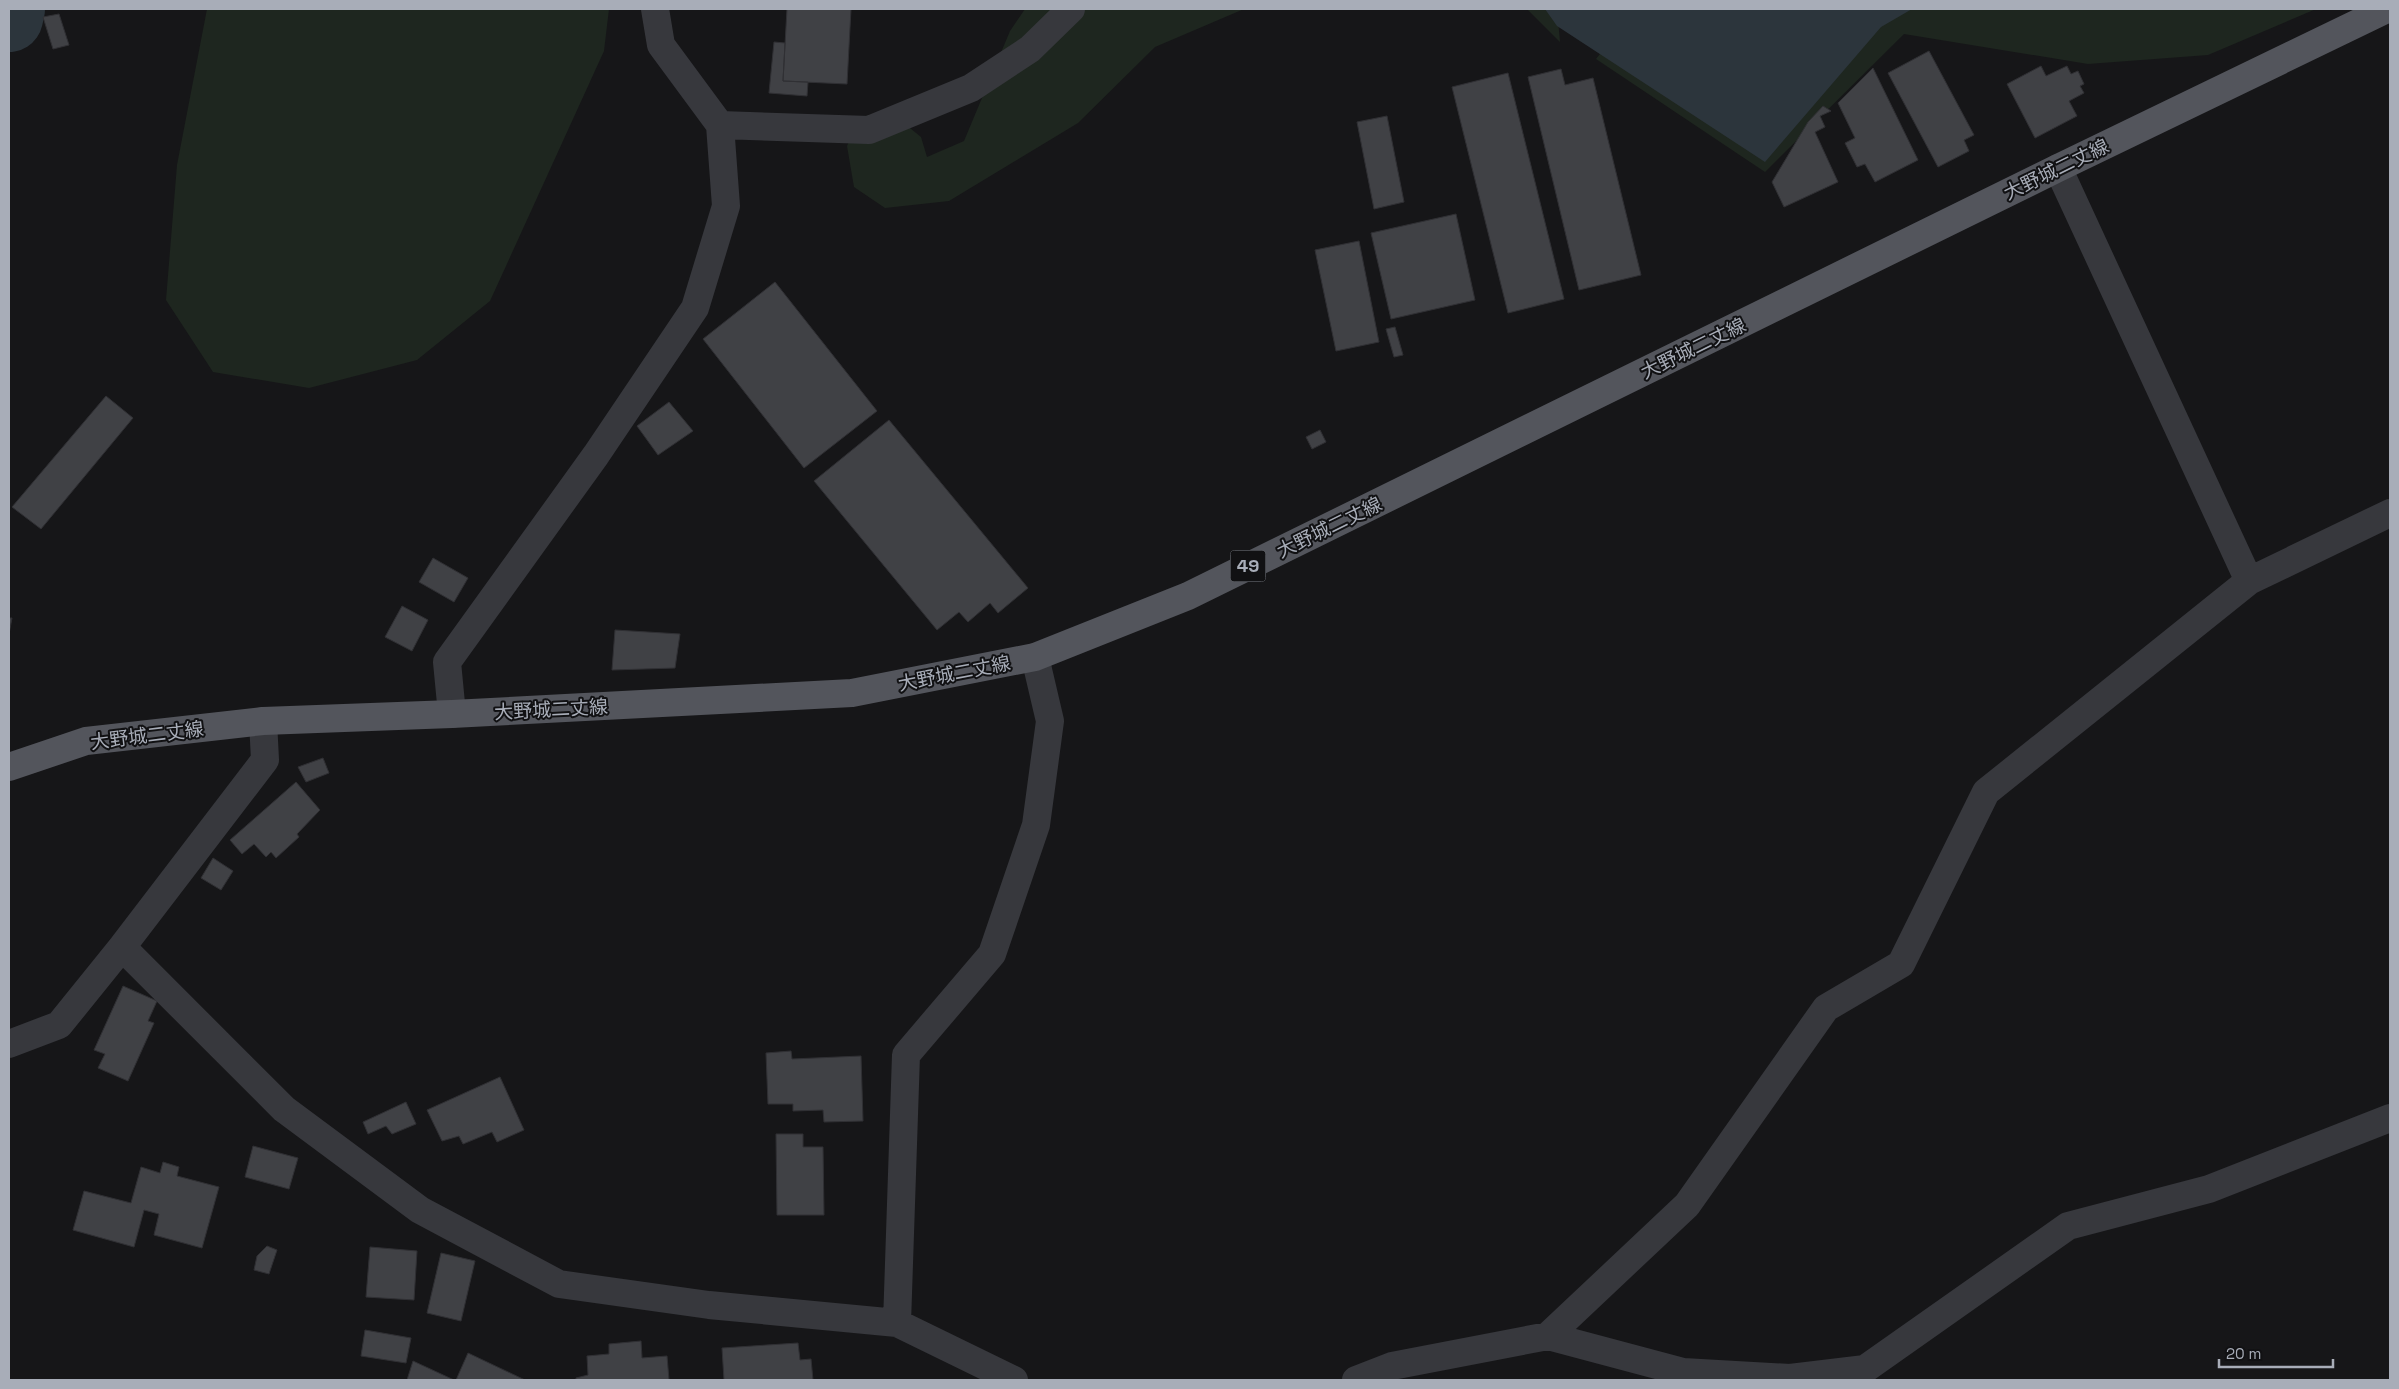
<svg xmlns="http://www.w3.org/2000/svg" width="2399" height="1389" font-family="'Space Grotesk','Noto Sans JP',sans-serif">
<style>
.green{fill:#1e261f}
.water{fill:#2c353c}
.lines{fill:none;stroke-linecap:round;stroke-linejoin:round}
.river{stroke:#2c353c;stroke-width:68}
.building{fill:#404145;stroke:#303034}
.minor{stroke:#37383d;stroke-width:28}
.major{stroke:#53555c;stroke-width:28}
.labels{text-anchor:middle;stroke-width:4;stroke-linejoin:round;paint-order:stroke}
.shield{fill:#111113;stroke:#7b7e86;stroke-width:1}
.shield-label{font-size:18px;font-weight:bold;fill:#a8adb8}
.street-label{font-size:19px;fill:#a8adb8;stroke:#111113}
</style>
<rect width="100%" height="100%" fill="#161618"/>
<!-- green -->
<path class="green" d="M207,9H609L604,51L490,301L417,360L309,388L213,372L166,300L177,165Z
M1025,9H1244L1155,47L1078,123L949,201L885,208L854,187L847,146L860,117L889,111L921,137L927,157L964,141L1010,31Z
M1527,9H1557L1560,42Z
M1840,9H2316L2208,55L2088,64L1904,34L1765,172L1596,59L1613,37Z"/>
<!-- water -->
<path class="water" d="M1545,9H1912L1881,27L1765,162L1557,26Z"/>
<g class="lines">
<!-- river -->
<path class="river" d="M9,18L11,9"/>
</g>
<!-- building -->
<path class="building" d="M787,9H851L847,84L783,81Z
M59,14L69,45L53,49L43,17Z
M774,42L785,43L783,81L808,82L807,96L769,93Z
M1929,51L1974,135L1964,140L1969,151L1938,167L1888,73Z
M2041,66L2046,76L2067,66L2071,74L2078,71L2084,84L2080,86L2084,93L2069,101L2077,116L2035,138L2007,84Z
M1873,68L1918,160L1875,182L1865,164L1857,167L1845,143L1855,138L1838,103Z
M1561,69L1565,85L1593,78L1641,275L1579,290L1528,77Z
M1508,73L1564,299L1508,313L1452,87Z
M1823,106L1831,111L1820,116L1825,127L1815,132L1838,182L1784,207L1772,182L1808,122Z
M1387,116L1404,202L1374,209L1357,122Z
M1456,214L1475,300L1391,319L1371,233Z
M1359,241L1379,342L1336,351L1315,250Z
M775,282L877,411L804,468L703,339Z
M1395,327L1403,355L1394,357L1386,329Z
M106,396L133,418L41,529L12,507Z
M669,402L693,431L658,455L637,426Z
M889,420L1028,588L998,613L990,603L968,622L959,612L937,630L814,481Z
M1320,430L1326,442L1312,449L1306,437Z
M433,558L468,578L454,602L419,582Z
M402,606L428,620L412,651L385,637Z
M9,618H12L9,634Z
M615,630L680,634L675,668L612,670Z
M323,758L329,773L306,782L298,767Z
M296,782L320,810L297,834L299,837L276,858L271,852L266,857L254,844L242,854L230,840Z
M213,858L233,871L221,890L201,878Z
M123,986L157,1001L148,1021L154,1023L128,1081L98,1068L105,1054L94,1050Z
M791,1051L792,1059L861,1056L863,1121L824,1122L823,1110L793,1111V1104H768L766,1053Z
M500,1077L524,1130L497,1142L492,1132L463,1144L459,1136L442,1141L427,1110Z
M406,1102L416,1124L392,1134L386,1126L368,1134L363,1122Z
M776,1134H803V1147H823L824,1215H777Z
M253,1146L298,1158L289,1189L245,1177Z
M163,1162L179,1167L177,1176L219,1187L202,1248L154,1235L159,1214L144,1210L134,1247L73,1230L84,1191L131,1203L141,1167L160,1173Z
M267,1246L277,1250L269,1274L254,1270L257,1256Z
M370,1247L417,1251L414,1300L366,1297Z
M441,1253L475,1261L461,1321L427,1313Z
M365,1330L411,1338L406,1363L361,1356Z
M641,1341L642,1358L667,1356L669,1380H576V1378L588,1375L587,1356L609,1354V1344Z
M798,1343L800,1360L811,1359L813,1380H724L722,1348Z
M468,1353L525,1380H456Z
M413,1361L454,1380H407Z"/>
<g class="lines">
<!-- minor -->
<path class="minor" d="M720,125L869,130L971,88L1030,49L1071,9
M2058,168L2249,581
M452,714L447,662L596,455L695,308L726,206L720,125L661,45L655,9
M122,947L265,760L263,721
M9,1044L59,1025L122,947L284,1109L420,1210L559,1284L709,1305L897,1323L1014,1380
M897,1323L906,1055L992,954L1036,825L1050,721L1035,657
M1548,1336L1687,1205L1826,1008L1901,964L1986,792L2249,581L2390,513
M1356,1380L1392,1366L1548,1336L1683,1372L1790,1378L1865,1369L2068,1226L2209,1189L2390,1118"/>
<!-- major -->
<path class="major" d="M9,767L86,741L263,721L452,714L852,693L1035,657L1188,596L2058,168L2387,9"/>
</g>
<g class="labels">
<!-- shield labels -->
<rect class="shield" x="1230.5" y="550.5" width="35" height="31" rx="4"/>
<g class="shield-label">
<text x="1248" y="572">49</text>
</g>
<!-- street labels -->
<g class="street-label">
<text transform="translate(2056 169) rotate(-26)" y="7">大野城二丈線</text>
<text transform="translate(1693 348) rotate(-26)" y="7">大野城二丈線</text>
<text transform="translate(1329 527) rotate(-26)" y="7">大野城二丈線</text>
<text transform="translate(954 673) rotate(-11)" y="7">大野城二丈線</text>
<text transform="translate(551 709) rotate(-3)" y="7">大野城二丈線</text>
<text transform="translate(147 735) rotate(-7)" y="7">大野城二丈線</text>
</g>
</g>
<!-- border -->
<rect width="2399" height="1389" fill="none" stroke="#a8adb8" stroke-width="20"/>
<!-- scale -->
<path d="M2219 1359v8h114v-8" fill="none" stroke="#a8adb8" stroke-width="2.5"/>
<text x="2226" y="1359" font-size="15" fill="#a8adb8" stroke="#111113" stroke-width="4" paint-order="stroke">20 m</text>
</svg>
